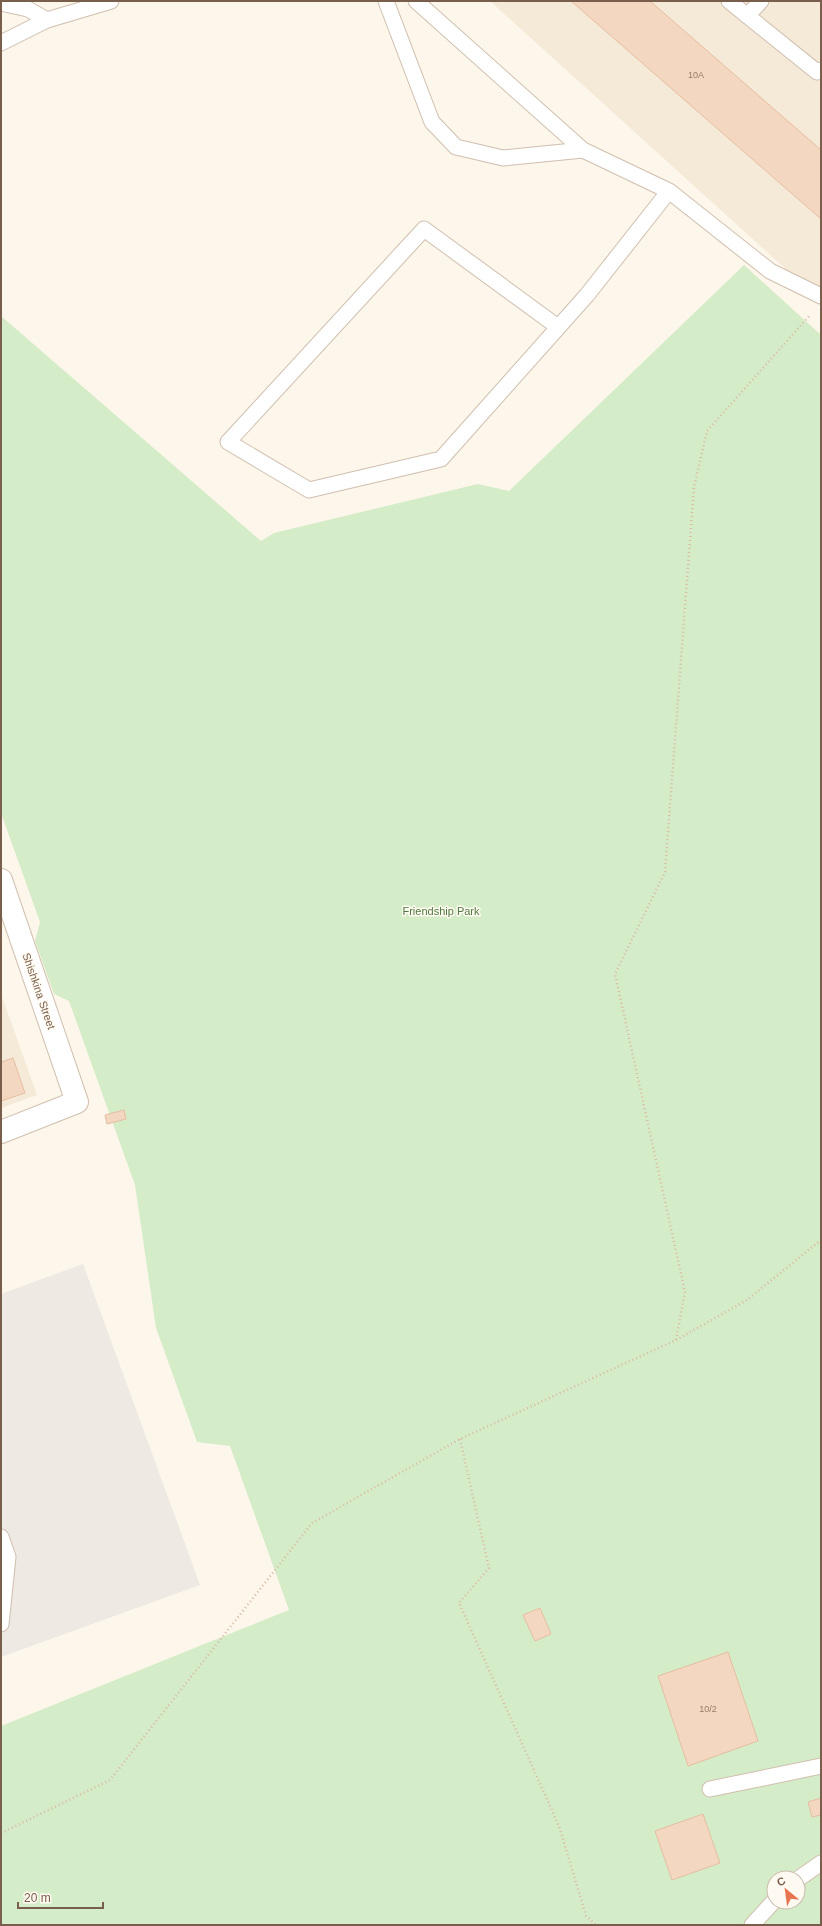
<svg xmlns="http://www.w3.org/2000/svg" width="822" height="1926" font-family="Helvetica,sans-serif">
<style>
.residential{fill:#f5e9d8}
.industrial{fill:#eee9e3}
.green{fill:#d5ecc8;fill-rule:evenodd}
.building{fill:#f3d7c1;stroke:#e6bea1}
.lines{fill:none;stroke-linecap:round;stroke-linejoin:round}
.lane-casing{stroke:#d0bfaf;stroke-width:17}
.street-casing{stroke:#d0bfaf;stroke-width:24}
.path{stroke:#d9baa4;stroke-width:2.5;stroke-dasharray:1 3;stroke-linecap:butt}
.lane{stroke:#fff;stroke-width:15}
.street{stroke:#fff;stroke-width:22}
.labels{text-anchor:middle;stroke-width:3;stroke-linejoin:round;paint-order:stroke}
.number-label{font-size:9px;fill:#987c69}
.park-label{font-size:11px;fill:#507941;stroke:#fffaf1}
.street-label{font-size:11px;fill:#795e4c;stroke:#fffaf1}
</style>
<rect width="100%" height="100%" fill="#fdf6ea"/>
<!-- residential -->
<path class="residential" d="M490,1H821V301Z
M1,994L37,1095L1,1108Z"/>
<!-- industrial -->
<path class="industrial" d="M83,1264L200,1585L1,1657V1294Z"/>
<!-- green -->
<path class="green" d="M744,265L821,335V1925H1V1726L289,1610L230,1446L197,1442L156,1328L135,1185L69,1001L54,994L35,941L40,922L1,813V316L261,541L274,533L478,484L509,491ZM774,1878H798V1902H774Z"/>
<!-- building -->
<path class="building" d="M571,1H650L821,150V219Z
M13,1058L25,1093L1,1101V1062Z
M124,1110L126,1119L107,1124L105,1115Z
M540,1608L551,1634L535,1641L523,1615Z
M728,1652L758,1741L688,1766L658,1676Z
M821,1798V1815L812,1817L808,1802Z
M703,1814L720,1863L672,1880L655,1831Z"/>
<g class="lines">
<defs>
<path id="lane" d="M386,1L432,122L456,147L503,158L583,150L669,191L770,271L821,296
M416,1L583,150
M729,1L817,72L821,70
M1,3L28,9L47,20
M747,16L761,1
M1,43L47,20L111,1
M558,327L424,229L228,442L309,490L441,459L587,295L669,191
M1,1537L8,1557L1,1624
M710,1789L821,1766
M798,1879L821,1863
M752,1925L774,1901"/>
<path id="street" d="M1,880L77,1102L1,1132"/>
</defs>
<!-- lane casing -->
<use href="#lane" class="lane-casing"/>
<!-- street casing -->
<use href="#street" class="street-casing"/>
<!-- path -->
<path class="path" d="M676,1340L685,1292L615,974L665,872L694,487L707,431L810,315
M460,1439L489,1568L459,1603L559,1826L586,1916L596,1925
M1,1833L110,1780L312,1523L460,1439L676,1340L747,1300L821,1240"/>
<!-- lane -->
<use href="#lane" class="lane"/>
<!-- street -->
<use href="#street" class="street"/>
</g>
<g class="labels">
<!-- number labels -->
<g class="number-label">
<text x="696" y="78">10А</text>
<text x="708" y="1712">10/2</text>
</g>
<!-- park labels -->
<g class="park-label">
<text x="441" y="915">Friendship Park</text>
</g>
<!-- street labels -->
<g class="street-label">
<text transform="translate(39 991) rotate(71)" y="4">Shishkina Street</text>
</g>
</g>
<!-- border -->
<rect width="822" height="1926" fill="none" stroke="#795e4c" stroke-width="4"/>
<!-- north arrow -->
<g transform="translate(786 1890) rotate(331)"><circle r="19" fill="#fffaf1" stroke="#c9bcaf"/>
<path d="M0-3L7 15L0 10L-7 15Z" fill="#e8754f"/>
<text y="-6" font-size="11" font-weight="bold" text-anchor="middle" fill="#795e4c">С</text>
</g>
<!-- scale -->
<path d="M18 1902v6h85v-6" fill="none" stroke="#795e4c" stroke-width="2"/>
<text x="24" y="1902" font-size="12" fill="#795e4c" stroke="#fffaf1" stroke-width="3" paint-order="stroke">20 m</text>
</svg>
